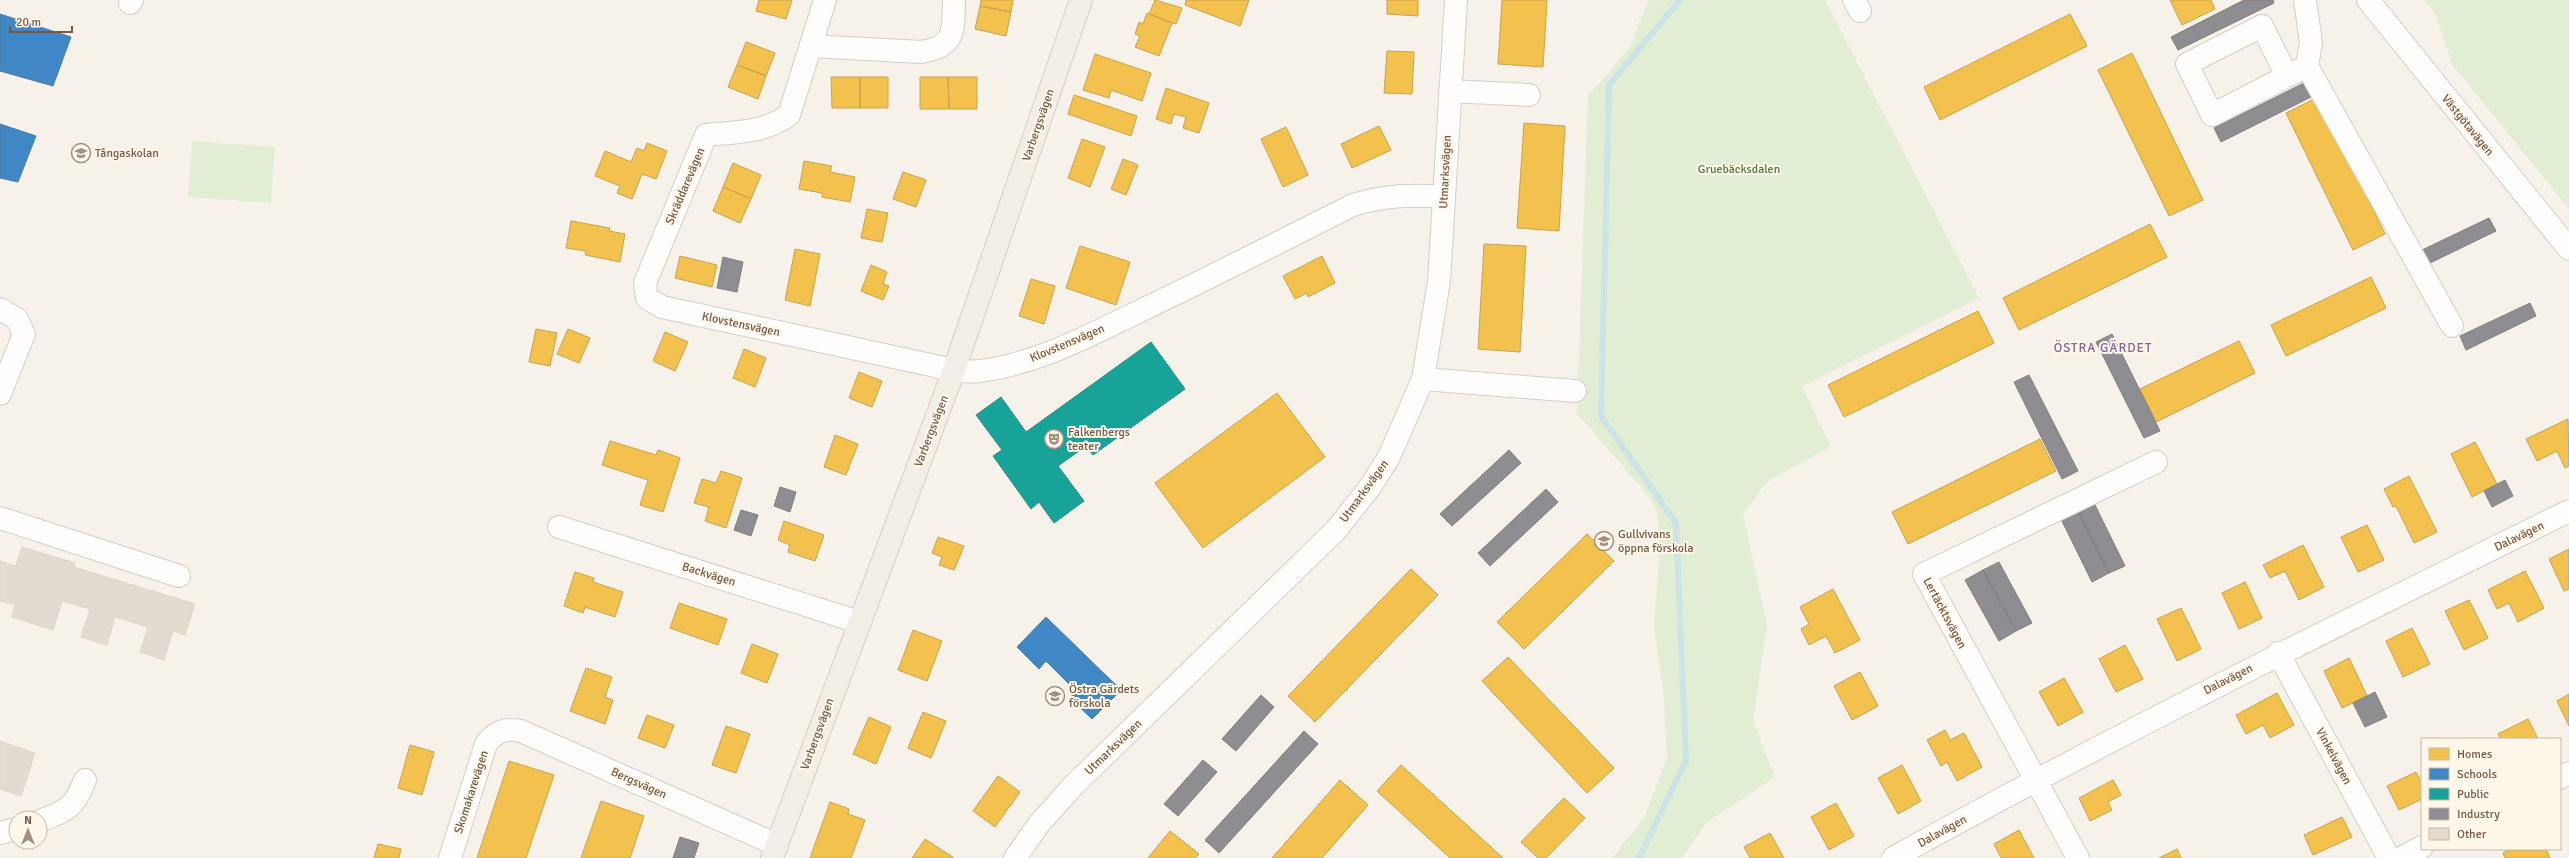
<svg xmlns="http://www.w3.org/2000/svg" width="2569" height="858" font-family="Signika,sans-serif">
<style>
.green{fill:#e2eed3}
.homes{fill:#f2c14e;stroke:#cca24c}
.schools{fill:#3f88c5;stroke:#4f7aa0}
.public{fill:#17a398;stroke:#338d80}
.industry{fill:#8d8d92;stroke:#867d7c}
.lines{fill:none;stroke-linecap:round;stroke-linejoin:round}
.stream{stroke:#cae4e7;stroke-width:6}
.building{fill:#e3dad0;stroke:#e0d5cb}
.minor-casing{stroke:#d5cec6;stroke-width:24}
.major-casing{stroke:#d8cfc8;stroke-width:24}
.minor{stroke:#fefdfc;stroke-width:22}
.major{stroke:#f2ede5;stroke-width:22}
.labels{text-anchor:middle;stroke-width:4;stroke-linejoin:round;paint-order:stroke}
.street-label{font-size:12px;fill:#755948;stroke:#fff7e9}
.poi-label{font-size:12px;fill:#755948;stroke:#fff7e9;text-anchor:start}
.park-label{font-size:12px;fill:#507b40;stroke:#fff7e9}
.neighbourhood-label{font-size:13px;letter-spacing:1px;fill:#886499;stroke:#fff7e9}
</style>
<rect width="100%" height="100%" fill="#f7f2e9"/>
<!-- green -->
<path class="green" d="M1648,0H1825L1979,298L1802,386L1831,447L1768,481L1743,514L1767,625L1753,721L1775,777L1707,822L1682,858H1612L1644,818L1667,758L1664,698L1654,627L1659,560L1658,517L1651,499L1577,413L1588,96L1630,47Z
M2424,0H2569V209L2452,64L2434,12Z
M192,141L275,147L271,203L188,197Z"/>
<!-- homes -->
<path class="homes" d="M759,0H792L786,19L756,11Z
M981,0H1013L1011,12L980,6Z
M1155,0L1182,8L1176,24L1149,14Z
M1186,0H1249L1240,26L1185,5Z
M1387,0H1418V16L1387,14Z
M1502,0H1547L1543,67L1498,64Z
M2170,0H2211L2215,9L2182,25Z
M980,6L1011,12L1006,36L975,29Z
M1147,13L1172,23L1159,56L1135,47L1140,36L1135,34L1139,22L1143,24Z
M2070,14L2087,46L1940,120L1924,87Z
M746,42L775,53L766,76L737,65Z
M1387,51L1414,52L1412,94L1384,93Z
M2132,53L2203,200L2169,216L2098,70Z
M1095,54L1151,73L1142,101L1111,90L1109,98L1083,90Z
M737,65L766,76L758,99L728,87Z
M831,77H860V108H832Z
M860,77H888V108H860Z
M920,77H948L949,109H920Z
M948,77H977V109H949Z
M1166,88L1209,103L1199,133L1183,128L1186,117L1174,114L1171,124L1156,119Z
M1074,95L1137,116L1131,136L1068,114Z
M2318,97L2385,234L2353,250L2286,113Z
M1524,123L1565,126L1559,231L1517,228Z
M1379,126L1391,150L1352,168L1341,144Z
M1286,127L1308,175L1283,187L1261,139Z
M1082,139L1105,147L1090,187L1068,178Z
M647,143L667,151L656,179L642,174L632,199L617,193L620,186L595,176L605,151L631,162L637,148L644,151Z
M1123,159L1138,165L1126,195L1111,189Z
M804,161L832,166L830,172L855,177L850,202L822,197V193L799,189Z
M733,163L761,175L751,199L723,187Z
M903,172L926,180L916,207L893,199Z
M723,187L751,199L740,223L713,211Z
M867,209L888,213L882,242L861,238Z
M571,221L610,228L609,231L625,234L620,262L585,255L586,251L566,248Z
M2150,224L2167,257L2019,330L2003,298Z
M1484,244L1526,246L1520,352L1478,349Z
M1080,246L1130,262L1116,305L1066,288Z
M795,249L820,254L810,306L785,300Z
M680,256L717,265L712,287L675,278Z
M1322,256L1335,283L1308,297L1307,293L1295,299L1283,276Z
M871,265L887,272L883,284L889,286L883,300L861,291Z
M2371,277L2386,308L2286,356L2271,325Z
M1031,279L1055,286L1044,324L1019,316Z
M1978,311L1994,343L1844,417L1828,385Z
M536,329L557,333L550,366L529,362Z
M568,329L590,338L579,363L557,354Z
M665,332L688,342L675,371L653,361Z
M2239,341L2255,373L2156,422L2140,389Z
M744,349L766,358L755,387L733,378Z
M859,372L882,381L872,407L849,398Z
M1277,393L1325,457L1203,548L1155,483Z
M2568,419L2569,466L2565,468L2557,451L2537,461L2526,439Z
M835,435L858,444L846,475L824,467Z
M2040,439L2056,471L1908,544L1892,512Z
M610,441L656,455L658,450L680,458L663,512L640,505L648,480L602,465Z
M2475,442L2497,484L2472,497L2451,454Z
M721,471L742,478L726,528L705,521L709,507L694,503L702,479L716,483Z
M2409,476L2437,532L2414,543L2396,506L2393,507L2384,489Z
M784,521L824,535L815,561L788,552L790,545L778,540Z
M2367,525L2384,560L2358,572L2341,537Z
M1587,534L1614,561L1524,649L1497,622Z
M938,537L964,546L954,570L939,565L942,557L932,553Z
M2303,545L2324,587L2299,600L2285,571L2270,578L2263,565Z
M2569,549V589L2564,591L2549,559Z
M1411,569L1438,595L1315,722L1288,696Z
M2525,571L2544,608L2518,622L2509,603L2497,609L2488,590Z
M575,572L594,578L593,582L623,592L615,617L585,607L583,613L564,606Z
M2245,582L2262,618L2239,629L2222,593Z
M1833,589L1860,640L1835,653L1826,636L1809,645L1801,629L1809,624L1800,607Z
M2469,600L2488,638L2464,650L2445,611Z
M679,603L727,619L718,645L670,628Z
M2181,608L2201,649L2177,661L2157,619Z
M2412,628L2430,664L2403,677L2386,641Z
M913,630L942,641L927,681L898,670Z
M752,644L778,654L767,683L741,673Z
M2125,645L2143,679L2116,692L2099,659Z
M1508,657L1614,768L1587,793L1482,681Z
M2349,658L2367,696L2342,708L2324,671Z
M586,668L612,677L605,697L613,700L605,724L570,711Z
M1860,672L1878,706L1852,720L1834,686Z
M2064,678L2083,712L2058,726L2039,692Z
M2277,693L2294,725L2270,738L2263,725L2246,734L2236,715Z
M2569,694V726L2557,701Z
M923,712L946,721L931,758L908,748Z
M647,715L674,725L665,748L638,738Z
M869,717L891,727L876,764L853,754Z
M2528,719L2538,739H2501L2498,734Z
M726,726L750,734L736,773L712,765Z
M1945,730L1950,740L1964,733L1982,767L1957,781L1947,762L1941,766L1927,740Z
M410,745L434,752L422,795L398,788Z
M509,761L554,775L526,858H477Z
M1401,765L1503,858H1450L1377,791Z
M1902,765L1921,801L1898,814L1878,778Z
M2416,772L2422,784V799L2399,810L2387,786Z
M998,776L1020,792L995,827L973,811Z
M1340,780L1368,805L1322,858H1272Z
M2113,780L2121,795L2108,802L2112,810L2090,821L2079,798Z
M1564,798L1585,818L1546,858H1538L1521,842Z
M601,801L644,816L630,858H581Z
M830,802L849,809L848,814L865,820L851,858H810Z
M1836,803L1854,836L1829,850L1811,817Z
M2342,817L2352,837L2313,855L2304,835Z
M2019,830L2034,858H2001L1994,844Z
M1170,831L1199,854L1195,858H1148Z
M1770,833L1784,858H1750L1744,847Z
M925,839L954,858H912Z
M378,844L401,849L399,858H374Z
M2177,849L2181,858H2159Z
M2510,849H2546L2550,858H2505L2503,853Z"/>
<!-- schools -->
<path class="schools" d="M0,14L71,37L53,86L0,71Z
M0,124L36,136L18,182L0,178Z
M1046,617L1121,690L1092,719L1070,698L1076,691L1046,661L1039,669L1017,647Z"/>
<!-- public -->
<path class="public" d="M1151,342L1185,389L1093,455L1086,446L1058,466L1084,501L1054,523L1039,502L1031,509L993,456L1002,450L976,415L1001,397L1026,432Z"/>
<!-- industry -->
<path class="industry" d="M2244,0H2273L2274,3L2178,50L2171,37Z
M2310,80L2317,94L2221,142L2214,128Z
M2489,218L2496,231L2426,265L2420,251Z
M723,257L743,262L737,292L717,288Z
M2530,303L2536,316L2466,350L2460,336Z
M2112,334L2160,431L2144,438L2096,342Z
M2029,375L2078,471L2062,479L2014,382Z
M1509,450L1521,463L1452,526L1440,514Z
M2505,480L2513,496L2492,507L2484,491Z
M780,487L796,492L790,512L774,506Z
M1546,489L1558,502L1490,566L1478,553Z
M2094,503L2125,566L2109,573L2078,511Z
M741,510L758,515L751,536L734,530Z
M2078,511L2109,573L2092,582L2061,519Z
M1999,562L2032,623L2016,631L1983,570Z
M1983,570L2016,631L1999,641L1965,580Z
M2375,692L2387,717L2365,727L2353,703Z
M1261,695L1274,707L1236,751L1222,739Z
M1304,731L1318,744L1219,853L1205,840Z
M1203,760L1217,772L1178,816L1164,804Z
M680,837L699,843L694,858H673Z"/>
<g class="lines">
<!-- stream -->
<path class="stream" d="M1639,858L1686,761L1676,523L1601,416L1609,85L1680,0"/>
</g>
<!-- building -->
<path class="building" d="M22,547L75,563L74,567L195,604L185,635L173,631L164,660L140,652L148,627L115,617L107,645L81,637L90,609L62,601L53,630L12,617L15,605L0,601V561L16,566Z
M0,741L35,753L21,796L0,789Z"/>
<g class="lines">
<defs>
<path id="minor" d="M825,0L789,115C764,133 736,132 706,135L645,283L647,298L662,307L926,364C944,368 962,373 980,371C1036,364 1086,337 1136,313C1209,278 1281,241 1353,205C1383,195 1412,194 1444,197
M1854,0L1860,11
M2368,0L2569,249
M130,3L132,0
M811,46L921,52C956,47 953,31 954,0
M2307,66L2452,326
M2287,76L2262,26L2187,64L2212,115L2307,66L2311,43L2305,0
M1450,91L1529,95
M0,309L17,319L24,334L0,394
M1423,379L1575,391
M0,518L179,576
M559,527L859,622
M2278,653L2389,858
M2560,778L2569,773
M40,821C67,811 75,807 85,780
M0,833L16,829
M450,858L486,744C496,731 505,728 521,731L777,845
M1015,858L1039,824L1074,785L1336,530L1370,487L1389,457L1423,379L1439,281L1456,0
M1893,858C2115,735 2341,623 2569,511
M2078,858L1924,574L2156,462
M2401,858L2422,847"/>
<path id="major" d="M772,858L954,370L1081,0"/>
</defs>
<!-- minor casing -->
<use href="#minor" class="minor-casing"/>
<!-- major casing -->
<use href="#major" class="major-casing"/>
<!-- minor -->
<use href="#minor" class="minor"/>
<!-- major -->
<use href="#major" class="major"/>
</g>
<!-- icons -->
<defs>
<symbol id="school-ring" viewBox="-11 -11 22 22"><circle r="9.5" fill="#fff7e9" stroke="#a28f80" stroke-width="1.5"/><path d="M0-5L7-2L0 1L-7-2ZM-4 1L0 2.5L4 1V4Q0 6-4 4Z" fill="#a28f80"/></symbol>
<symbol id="theatre-ring" viewBox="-11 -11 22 22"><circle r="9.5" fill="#fff7e9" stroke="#a28f80" stroke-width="1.5"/><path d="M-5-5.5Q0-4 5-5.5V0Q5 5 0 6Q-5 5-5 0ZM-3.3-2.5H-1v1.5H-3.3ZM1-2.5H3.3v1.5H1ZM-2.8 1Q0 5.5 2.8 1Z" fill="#a28f80"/></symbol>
</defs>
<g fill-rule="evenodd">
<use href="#school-ring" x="70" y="142" width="22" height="22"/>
<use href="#theatre-ring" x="1043" y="428" width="22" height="22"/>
<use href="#school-ring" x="1593" y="530" width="22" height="22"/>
<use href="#school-ring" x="1044" y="685" width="22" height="22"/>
</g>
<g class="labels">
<!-- street labels -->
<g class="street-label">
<text transform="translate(1038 125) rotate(-71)" y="4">Varbergsvägen</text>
<text transform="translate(2468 125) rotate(51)" y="4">Västgötavägen</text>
<text transform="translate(1445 172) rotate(-87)" y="4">Utmarksvägen</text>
<text transform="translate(685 186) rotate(-67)" y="4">Skräddarevägen</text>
<text transform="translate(741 324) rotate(12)" y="4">Klovstensvägen</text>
<text transform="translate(1067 343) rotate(-23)" y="4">Klovstensvägen</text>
<text transform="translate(931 431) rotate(-69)" y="4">Varbergsvägen</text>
<text transform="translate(1364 491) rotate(-54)" y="4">Utmarksvägen</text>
<text transform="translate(2519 536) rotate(-26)" y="4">Dalavägen</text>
<text transform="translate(709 574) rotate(17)" y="4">Backvägen</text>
<text transform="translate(1945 613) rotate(62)" y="4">Lertäcktsvägen</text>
<text transform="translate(2228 679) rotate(-27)" y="4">Dalavägen</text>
<text transform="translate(817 734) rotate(-70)" y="4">Varbergsvägen</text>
<text transform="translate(1113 747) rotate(-44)" y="4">Utmarksvägen</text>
<text transform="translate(2334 756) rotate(62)" y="4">Vinkelvägen</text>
<text transform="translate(639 783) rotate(24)" y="4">Bergsvägen</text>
<text transform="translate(471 792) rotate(-72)" y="4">Skomakarevägen</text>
<text transform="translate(1942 831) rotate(-29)" y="4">Dalavägen</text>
</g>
<!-- poi labels -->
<g class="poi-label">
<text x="95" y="157">Tångaskolan</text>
<text x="1068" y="436">Falkenbergs<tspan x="1068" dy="14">teater</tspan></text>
<text x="1618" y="538">Gullvivans<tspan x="1618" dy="14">öppna förskola</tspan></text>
<text x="1069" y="693">Östra Gärdets<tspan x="1069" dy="14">förskola</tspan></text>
</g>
<!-- park labels -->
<g class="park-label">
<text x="1739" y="173">Gruebäcksdalen</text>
</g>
<!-- neighbourhood labels -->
<g class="neighbourhood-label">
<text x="2103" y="352">ÖSTRA GÄRDET</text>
</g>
</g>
<!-- legend -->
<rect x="2421" y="738" width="140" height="112" fill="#fff7e9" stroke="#c8b8a9"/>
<rect x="2429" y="748" width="20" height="12" fill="#f2c14e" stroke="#c8b8a9"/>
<text x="2457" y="758" font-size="12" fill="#755948">Homes</text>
<rect x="2429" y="768" width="20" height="12" fill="#3f88c5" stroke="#c8b8a9"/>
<text x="2457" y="778" font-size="12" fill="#755948">Schools</text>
<rect x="2429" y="788" width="20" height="12" fill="#17a398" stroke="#c8b8a9"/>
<text x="2457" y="798" font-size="12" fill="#755948">Public</text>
<rect x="2429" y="808" width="20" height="12" fill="#8d8d92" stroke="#c8b8a9"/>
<text x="2457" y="818" font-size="12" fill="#755948">Industry</text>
<rect x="2429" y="828" width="20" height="12" fill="#e3dad0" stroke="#c8b8a9"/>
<text x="2457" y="838" font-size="12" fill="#755948">Other</text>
<!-- north arrow -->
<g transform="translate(28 830)"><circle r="19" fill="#fff7e9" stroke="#c8b8a9"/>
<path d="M0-3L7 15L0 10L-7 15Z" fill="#a28f80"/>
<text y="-6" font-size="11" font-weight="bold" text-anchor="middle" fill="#755948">N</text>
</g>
<!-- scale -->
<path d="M10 26v6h62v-6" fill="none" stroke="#755948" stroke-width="2"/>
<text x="16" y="26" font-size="12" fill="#755948" stroke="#fff7e9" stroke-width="3" paint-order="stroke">20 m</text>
</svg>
